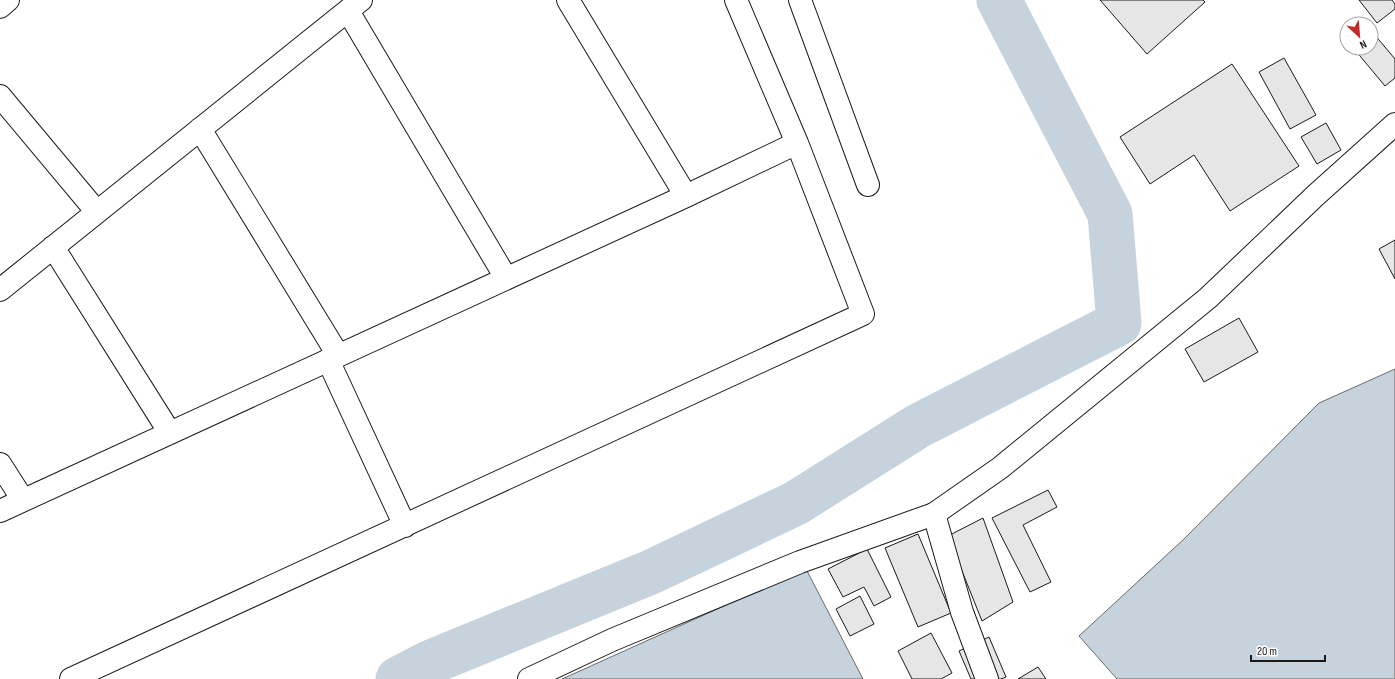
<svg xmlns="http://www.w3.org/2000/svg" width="1395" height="679" font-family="'Sofia Sans Condensed',sans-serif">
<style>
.water{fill:#c6d2dc;stroke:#6a6a6a}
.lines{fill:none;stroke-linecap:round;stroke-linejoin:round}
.river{stroke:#c6d2dc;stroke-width:45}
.building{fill:#e6e6e6;stroke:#1a1a1a}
.minor-casing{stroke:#1a1a1a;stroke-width:24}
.tertiary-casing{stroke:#1a1a1a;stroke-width:24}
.minor{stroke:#fff;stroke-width:22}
.tertiary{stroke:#fff;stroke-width:22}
</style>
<rect width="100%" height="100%" fill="#fff"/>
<!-- water -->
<path class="water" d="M1395,369V679H1117L1079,636L1184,539L1319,403Z
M806,569L863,679H562Z"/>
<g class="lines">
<!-- river -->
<path class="river" d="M398,679L431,662L651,572L796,503L918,426L1119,323L1110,214L999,0"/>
</g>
<!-- building -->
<path class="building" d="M1100,0H1203L1205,2L1147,54Z
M1359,0H1392L1395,4V9L1377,23Z
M1374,34L1395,59V78L1385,86L1355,50L1357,48H1371V36Z
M1284,58L1316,115L1290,129L1259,72Z
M1232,64L1299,166L1230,211L1194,155L1150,184L1120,137Z
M1326,123L1341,150L1317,164L1301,137Z
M1395,240V279L1379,249Z
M1239,318L1258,352L1204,382L1185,349Z
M1048,490L1057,507L1023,525L1051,582L1030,592L992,518Z
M983,518L1013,602L982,621L948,536Z
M918,534L951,613L918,627L885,548Z
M867,549L891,597L874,606L864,587L843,597L828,569Z
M860,596L874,624L850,636L836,609Z
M931,633L952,673L941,679H912L898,651Z
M989,637L1006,677L1001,679H971L959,651Z
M1038,667L1046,679H1018Z"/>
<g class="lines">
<defs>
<path id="minor" d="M568,0L686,196
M800,0L868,185
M0,7L8,0
M348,11L506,278
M0,96L97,212
M200,129L338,355
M53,247L170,433
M0,290L361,0
M328,360L405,526
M0,464L23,500
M0,511L686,196L797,143
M934,514L962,612L987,679
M71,679L863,314L797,143L736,0"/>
<path id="tertiary" d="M529,679L612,640L800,562L934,514L1000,468L1208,298L1316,195L1395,124"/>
</defs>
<!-- minor casing -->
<use href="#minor" class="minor-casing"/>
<!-- tertiary casing -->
<use href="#tertiary" class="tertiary-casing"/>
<!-- minor -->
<use href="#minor" class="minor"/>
<!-- tertiary -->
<use href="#tertiary" class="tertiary"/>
</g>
<!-- north arrow -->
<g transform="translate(1359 36) rotate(154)"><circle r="19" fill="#ffffff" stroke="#a3a3a3"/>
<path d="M0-3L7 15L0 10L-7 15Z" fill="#c62828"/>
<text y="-6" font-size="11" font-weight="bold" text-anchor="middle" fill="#1a1a1a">N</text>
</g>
<!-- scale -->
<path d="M1251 655v6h74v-6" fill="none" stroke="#1a1a1a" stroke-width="2"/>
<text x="1257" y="655" font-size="12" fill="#1a1a1a" stroke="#ffffff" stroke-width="3" paint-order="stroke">20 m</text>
</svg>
